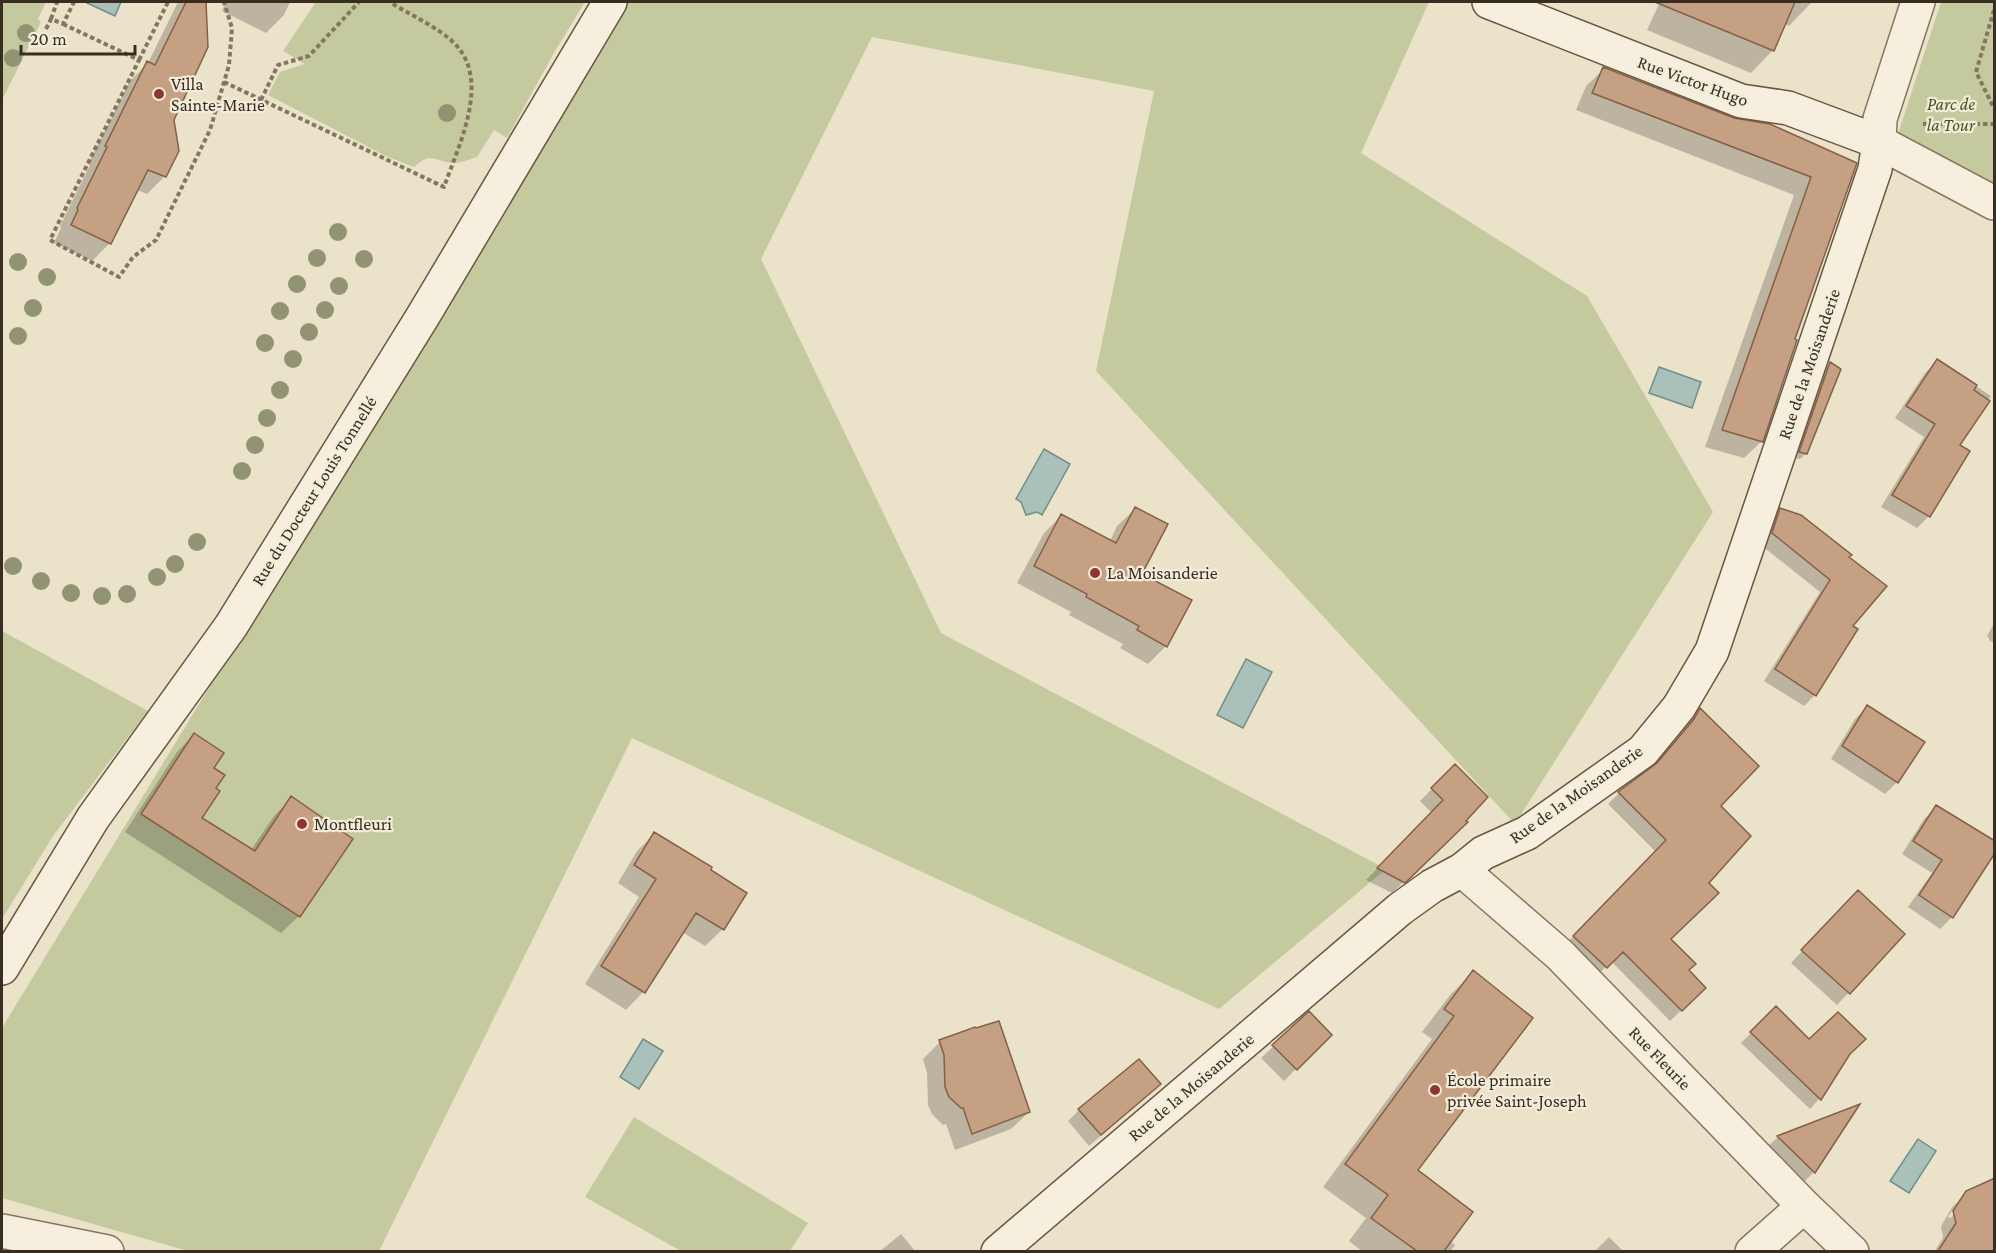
<svg xmlns="http://www.w3.org/2000/svg" width="1996" height="1253" font-family="'Crimson Pro',serif">
<rect width="100%" height="100%" fill="#ebe2ca"/>
<!-- green -->
<path fill="#c4c99e" d="M2 2H46L38 19 41 22 2 100Z
M316 2H585L555 51 507 138 494 130 477 157C470 159 462 163 454 163 434 162 432 150 414 167L386 156 268 95 280 72 305 64 283 51Z
M626 2H1429L1361 153 1587 296 1713 512 1515 824 1096 371 1154 91 872 37 761 259 941 633 1386 869 1219 1009 632 738 379 1251H188L2 1198V1028Z
M1941 2H1994V187L1897 137Z
M2 631 148 711 53 836 2 919Z
M634 1117 808 1223 790 1251H681L585 1197Z"/>
<!-- water -->
<path fill="#aac0ba" stroke="#718e87" stroke-width="1.5" d="M88 2H121L115 16 87 3Z
M1659 367 1701 382 1692 408 1649 393Z
M1044 449 1070 464 1042 515 1037 512 1026 515 1021 502 1016 499Z
M1246 659 1272 672 1243 728 1217 715Z
M643 1039 663 1051 639 1089 620 1077Z
M1918 1139 1936 1151 1909 1193 1890 1181Z"/>
<!-- shadow -->
<path fill="#0003" d="M178 2H204L207 47 172 120 165 176 147 194 137 190 110 243 92 261 54 243 61 228 60 226 90 165 88 164 130 81 148 63Z
M226 2H290L284 15 266 33 222 11Z
M1651 2H1812L1789 26 1784 24 1773 50 1751 73 1647 30 1659 4Z
M1604 69 1855 164 1793 340 1762 441 1744 458 1705 447 1794 195 1576 110 1586 86Z
M1937 361 1991 396 1958 445 1968 452 1929 516 1917 528 1881 507 1924 437 1895 418 1925 373Z
M1830 364 1806 454 1800 459 1794 458 1824 369Z
M1135 509 1140 575 1166 646 1148 664 1120 648 1123 644 1069 615 1071 612 1017 583 1044 533 1061 516 1110 541 1117 526Z
M1780 510 1847 557 1851 627 1815 695 1804 706 1764 681 1820 592 1761 545 1769 521Z
M1994 623V643L1989 640V638L1987 636Z
M1867 707 1897 782 1885 794 1831 759 1855 719Z
M1700 710 1719 806 1707 883 1670 939 1687 971 1693 999 1670 1021 1611 961 1595 978 1563 947 1656 852 1608 804 1619 793 1653 768 1683 731 1690 720Z
M194 734 212 769 200 819 251 850 274 816 292 798 299 916 281 933 125 832 177 752Z
M1455 766 1465 822 1392 893 1366 880 1432 813 1420 801Z
M1936 807 1952 917 1940 929 1908 907 1932 873 1902 854 1924 819Z
M654 834 709 871 723 929 705 946 682 932 643 992 626 1010 585 984 639 897 618 883 637 851Z
M1847 903 1903 935 1837 1005 1791 963Z
M1473 972 1416 1171 1450 1241 1455 1245 1450 1252H1363L1349 1241 1366 1218 1323 1187 1432 1039 1422 1032 1450 995Z
M1776 1008 1809 1041 1848 1054 1819 1099 1810 1109 1741 1043Z
M1309 1013 1330 1035 1284 1081 1261 1058Z
M940 1042 1029 1112 1011 1129 955 1150 946 1124 943 1125 932 1114 928 1105 927 1073 923 1059Z
M1147 1096 1089 1146 1068 1121 1079 1110Z
M1856 1107 1814 1172 1802 1184 1766 1148 1778 1137Z
M1994 1176V1252H1934L1943 1238 1941 1226 1953 1206 1958 1202 1948 1217 1951 1218 1962 1200H1959L1967 1192 1991 1181Z
M901 1234 916 1252H879Z
M1609 1237 1624 1252H1594Z"/>
<!-- building -->
<path fill="#c6a083" stroke="#846047" stroke-width="1.5" d="M186 2H206L208 47 174 120 179 151 166 177 148 170 111 244 71 225 78 210 77 208 107 147 105 146 147 61 155 65Z
M1655 2H1795L1774 51Z
M1603 67 1734 118 1770 124 1857 163 1795 339 1797 340 1763 442 1722 430 1811 177 1592 93Z
M1937 359 1977 385 1974 390 1990 401 1960 445 1970 451 1930 517 1892 495 1935 424 1906 406Z
M1830 362 1841 369 1807 454 1799 452Z
M1135 507 1168 524 1142 574 1192 600 1167 647 1137 630 1139 626 1086 597 1087 594 1034 566 1061 514 1116 543Z
M1780 508 1801 515 1852 555 1849 557 1887 586 1853 626 1858 629 1816 696 1775 669 1830 580 1772 533Z
M1867 705 1925 742 1898 783 1842 746Z
M1700 708 1759 766 1721 806 1751 836 1709 883 1719 893 1671 939 1696 964 1689 970 1706 988 1682 1011 1623 952 1607 968 1573 936 1666 840 1618 792 1657 763 1694 719Z
M194 733 224 753 214 768 225 775 216 788 220 791 202 818 255 851 291 796 353 839 300 917 141 814Z
M1455 764 1488 797 1466 821 1468 822 1405 883 1377 868 1443 800 1431 788Z
M1936 805 1995 841V853L1953 918 1919 895 1942 860 1913 841Z
M654 832 712 867 711 870 747 893 724 930 696 913 645 993 601 966 656 879 634 865Z
M1858 890 1905 934 1850 994 1801 950Z
M1473 970 1533 1018 1418 1170 1473 1212 1444 1251H1417L1371 1218 1388 1195 1345 1164 1454 1016 1444 1009Z
M1776 1006 1809 1039 1838 1012 1866 1039 1850 1054 1821 1100 1750 1032Z
M1309 1011 1332 1035 1297 1070 1272 1045Z
M999 1021 1030 1112 972 1134 963 1108H961L949 1097 945 1087 944 1055 939 1040 975 1027 976 1028Z
M1139 1059 1161 1084 1101 1135 1078 1109Z
M1860 1104 1815 1173 1777 1136Z
M1995 1178V1251H1938L1956 1223 1953 1211 1966 1191Z"/>
<g fill="none" stroke-linecap="round" stroke-linejoin="round">
<defs>
<path id="street" d="M1918 2 1880 119 1879 142 1994 203
M1462 870 1560 955 1804 1206 1852 1252
M2 1231 107 1252
M1752 1252 1804 1206"/>
<path id="secondary" d="M2 968 93 818 231 626 423 316 610 2
M998 1252 1400 909 1432 886 1462 870 1483 853 1527 833 1643 751 1679 707 1712 651 1875 169 1879 142 1788 108 1741 101 1489 2"/>
</defs>
<!-- street casing -->
<use href="#street" stroke="#877560" stroke-width="36"/>
<!-- secondary casing -->
<use href="#secondary" stroke="#695643" stroke-width="36"/>
<!-- path -->
<path stroke="#877560" stroke-width="4" stroke-dasharray="4.5 3" stroke-linecap="butt" d="M1994 10 1976 72 1994 108
M51 19 57 2
M63 24 139 60 50 240 119 277 133 257 156 240 210 130 229 65 232 28 224 2
M46 29 51 19 63 24 74 2
M139 60 168 2
M224 82 444 187C459 144 493 78 452 41 434 25 410 15 390 2
M261 100 278 65 309 56 359 2
M1923 124H1994"/>
<!-- street -->
<use href="#street" stroke="#f7efdd" stroke-width="33"/>
<!-- secondary -->
<use href="#secondary" stroke="#f7efdd" stroke-width="33"/>
</g>
<!-- trees -->
<g fill="#919372">
<circle cx="26" cy="33" r="9"/>
<circle cx="13" cy="58" r="9"/>
<circle cx="447" cy="113" r="9"/>
<circle cx="338" cy="232" r="9"/>
<circle cx="317" cy="258" r="9"/>
<circle cx="364" cy="259" r="9"/>
<circle cx="18" cy="262" r="9"/>
<circle cx="47" cy="277" r="9"/>
<circle cx="297" cy="284" r="9"/>
<circle cx="339" cy="286" r="9"/>
<circle cx="33" cy="308" r="9"/>
<circle cx="325" cy="310" r="9"/>
<circle cx="280" cy="311" r="9"/>
<circle cx="309" cy="332" r="9"/>
<circle cx="18" cy="336" r="9"/>
<circle cx="265" cy="343" r="9"/>
<circle cx="293" cy="359" r="9"/>
<circle cx="280" cy="390" r="9"/>
<circle cx="267" cy="418" r="9"/>
<circle cx="255" cy="445" r="9"/>
<circle cx="242" cy="471" r="9"/>
<circle cx="197" cy="542" r="9"/>
<circle cx="175" cy="564" r="9"/>
<circle cx="13" cy="566" r="9"/>
<circle cx="157" cy="577" r="9"/>
<circle cx="41" cy="581" r="9"/>
<circle cx="71" cy="593" r="9"/>
<circle cx="127" cy="594" r="9"/>
<circle cx="102" cy="596" r="9"/>
</g>
<!-- markers -->
<g fill="#913534" stroke="#f3ecd9" stroke-width="2">
<circle cx="159" cy="94" r="6"/>
<circle cx="1095" cy="573" r="6"/>
<circle cx="302" cy="824" r="6"/>
<circle cx="1435" cy="1090" r="6"/>
</g>
<g text-anchor="middle" stroke-width="4.5" stroke-linejoin="round" paint-order="stroke">
<!-- street labels -->
<g font-size="18" fill="#392d22" stroke="#f3ecd9">
<text transform="translate(1693 81) rotate(20)" y="6">Rue Victor Hugo</text>
<text transform="translate(1809 364) rotate(-71)" y="6">Rue de la Moisanderie</text>
<text transform="translate(314 491) rotate(-58)" y="6">Rue du Docteur Louis Tonnellé</text>
<text transform="translate(1576 794) rotate(-35)" y="6">Rue de la Moisanderie</text>
<text transform="translate(1660 1058) rotate(46)" y="6">Rue Fleurie</text>
<text transform="translate(1191 1087) rotate(-40)" y="6">Rue de la Moisanderie</text>
</g>
<!-- poi labels -->
<g font-size="18" fill="#392d22" stroke="#f3ecd9" text-anchor="start">
<text x="171" y="90">Villa<tspan x="171" dy="21">Sainte-Marie</tspan></text>
<text x="1107" y="579">La Moisanderie</text>
<text x="314" y="830">Montfleuri</text>
<text x="1447" y="1086">École primaire<tspan x="1447" dy="21">privée Saint-Joseph</tspan></text>
</g>
<!-- park labels -->
<g font-size="18" font-style="italic" fill="#48532a" stroke="#f3ecd9">
<text x="1951" y="110">Parc de<tspan x="1951" dy="21">la Tour</tspan></text>
</g>
</g>
<!-- border -->
<rect width="1996" height="1253" fill="none" stroke="#392d22" stroke-width="6"/>
<!-- scale -->
<path d="M21 45v9h114v-9" fill="none" stroke="#392d22" stroke-width="3"/>
<text x="30" y="45" font-size="18" fill="#392d22" stroke="#f3ecd9" stroke-width="4.5" paint-order="stroke">20 m</text>
</svg>
